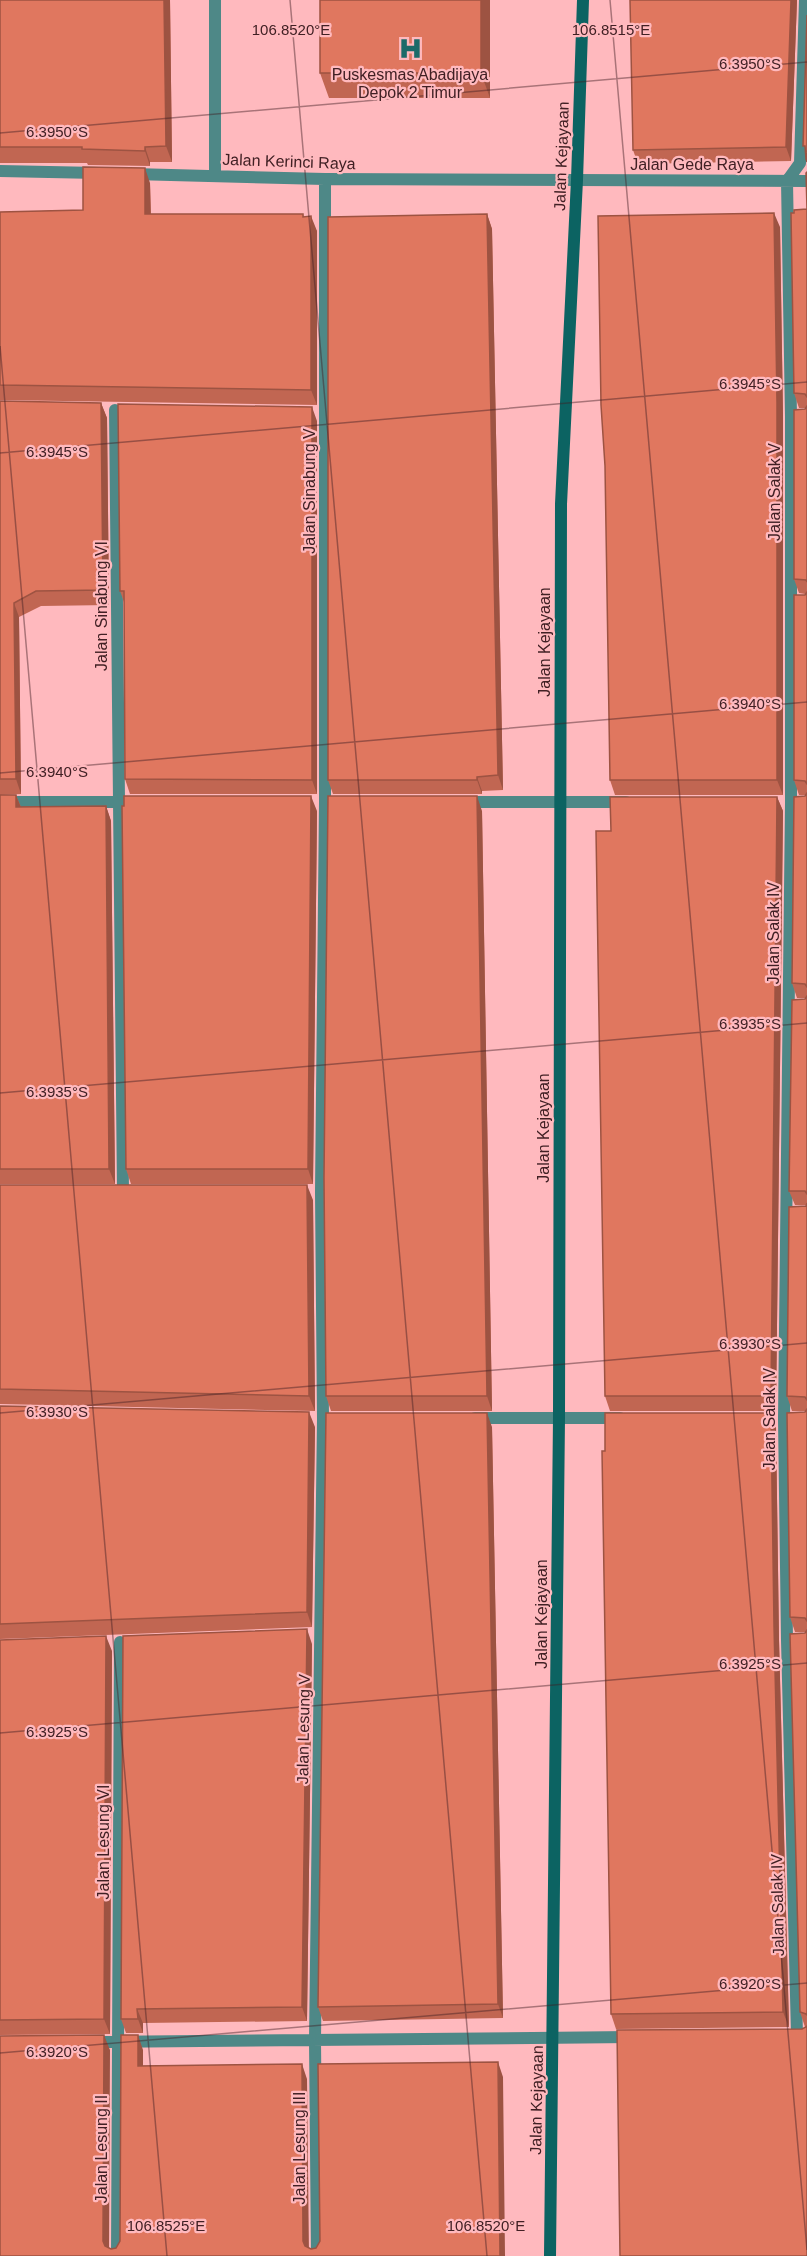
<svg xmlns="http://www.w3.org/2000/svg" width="807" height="2256" font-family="Helvetica,sans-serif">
<rect width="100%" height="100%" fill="#ffb9be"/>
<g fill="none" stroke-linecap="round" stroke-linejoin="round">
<!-- street -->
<path stroke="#4e8887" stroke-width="12" d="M0 171 98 173
M133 174 325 179 807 181
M215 176V0
M115 410 123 1192
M0 802H140
M463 802H626
M475 1418H620
M797 2035 787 1640 784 1419 791 803V416L787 181 800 163 805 0
M91 2042 632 2037
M117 2256 120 1642
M317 2256 315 2040 323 1419 321 1192 325 802V179"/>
<!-- secondary -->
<path stroke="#0c6362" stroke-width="12" d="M550 2256 559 1418 561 504 577 180 583 0"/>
</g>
<!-- wall -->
<path fill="#c16652" d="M0 0H170L172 162H150V166L88 165 87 163H0Z
M320 0H490V98H329L320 73Z
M797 0 791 161 638 164 633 150Z
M807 172V2256L802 2029 806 2027H805L800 2012 805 1632H795L790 1617 805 1411H792L787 1396 806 1205H795L789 1191 806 998H797L792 983 806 795H799L794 780 805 594 799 593 794 579 806 408H799L794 393V213L807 209Z
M150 183 151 214H303L304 217 317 231V405L0 400V212L83 210Z
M487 214 492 229 503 790 482 791V794H333L328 780Z
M780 227 783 416V795H615L610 780Z
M0 401 101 403 107 418 109 605 41 606 19 617 21 794 0 795Z
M317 421V794H130L125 779 124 602 120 591Z
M0 795H16L21 807 106 806 111 821 115 1184H0Z
M777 797 783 811 776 1411H610L605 1396 611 831Z
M317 811 313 1184H131L126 1169Z
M482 811 492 1411H331L326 1396Z
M0 1185 313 1200 315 1411 0 1404Z
M0 1406 315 1427 312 1627 0 1639Z
M771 1413 776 1427 779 1640 789 2027 616 2029 611 2014 605 1451Z
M492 1427 503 2018 323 2021 318 2007Z
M0 1640 112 1651 110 2034 0 2035Z
M312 1644 307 2021 143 2023V2033H126L121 2019Z"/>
<!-- shaded-wall -->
<path fill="#9d5342" d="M164 0H170L172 162 166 146Z
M481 0H490V98L481 73Z
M791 0H797L791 161 786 147Z
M145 147 150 162V166L145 151Z
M145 168 150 183 151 229 145 214Z
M774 213 780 227 783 416V795L777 780Z
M487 214 492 229 503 790 498 775Z
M311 216 317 231V405L311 390Z
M101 403 107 418 109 605 103 590Z
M312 407 317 421V794L312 780Z
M14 603 19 617 21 794 16 779Z
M477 777 482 791V794L477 780Z
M16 795 22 810 16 807Z
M311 796 317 811 313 1184 308 1169Z
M477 796 482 811 492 1411 487 1396Z
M777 797 783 811 776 1411 771 1396Z
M106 806 111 821 115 1184 109 1169Z
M307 1185 313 1200 315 1411 309 1396Z
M309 1412 315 1427 312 1627 307 1612Z
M487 1413 492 1427 503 2018 498 2004Z
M771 1413 776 1427 779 1640 789 2027 783 2012 774 1626Z
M307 1629 312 1644 307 2021 302 2007Z
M106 1636 112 1651 110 2034 104 2019Z
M137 2009 143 2023V2033L138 2019Z
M104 2035 110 2050 109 2256 103 2241Z
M138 2035 143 2050V2081L138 2066Z
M498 2062 503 2077 505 2256H500Z
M302 2064 307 2079 309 2256 303 2241Z"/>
<!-- building -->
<path fill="#e0775f" stroke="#9d5342" stroke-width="1.5" d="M0 0H164L166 146 145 147V151L82 149V147H0Z
M320 0H481V73H320Z
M630 0H791L786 147 633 150Z
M807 15V162L806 159 805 146H803Z
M83 167 145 168V214H303V217L311 216V390L0 385V212L83 210Z
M807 172V397L805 394 794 393 791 213H794V210L807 209 806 173Z
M774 213 777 402V780H610L605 466 601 405 598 216Z
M487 214 498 775 477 777V780H328V217Z
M0 401 101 403 103 590 36 591 14 603 16 779H0Z
M118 404 312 407V780L125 779 124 591H120Z
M807 406V582L806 580 794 579V410L805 409Z
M807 592V784L805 781 794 780V595H805Z
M807 793V987L805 984 792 983 794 797 805 796Z
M0 795H16V807L106 806 109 1169H0Z
M124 796H311L308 1169H126L122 806H124Z
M328 796H477L487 1396H326L324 1178Z
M610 797H777L771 1396H605L596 831H611Z
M807 996V1194L805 1191H789L792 1000 805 999Z
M0 1185H307L309 1396 0 1389Z
M807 1203V1400L805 1397 787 1396 789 1207 806 1206Z
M0 1406 309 1412 307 1612 0 1624Z
M807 1409V1621L805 1618 790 1617 787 1413 805 1412Z
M326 1413H487L498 2004 318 2007Z
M605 1413H771L774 1626 783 2012 611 2014 602 1451H605Z
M307 1629 302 2007 137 2009 138 2019H121L123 1636Z
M807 1630V2015L806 2014 800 2012 790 1634 805 1633Z
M106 1636 104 2019 0 2020V1640Z
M807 2026V2256H620L617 2030 802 2029 806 2027Z
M104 2035 103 2241 105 2246 111 2249 116 2248 120 2241 121 2035H138V2066L302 2064 303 2241 305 2246 311 2249 316 2248 320 2241 318 2064 498 2062 500 2256H0V2036Z"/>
<!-- ticks -->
<path fill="none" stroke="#412024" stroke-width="1.5" stroke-opacity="0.45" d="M290 0 487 2256M610 0 807 2250M0 133 807 62M0 346 167 2256M0 453 807 382M0 773 807 702M0 1093 807 1023M0 1413 807 1343M0 1733 807 1663M0 2053 807 1983"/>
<!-- icons -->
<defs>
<symbol id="hospital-bare" viewBox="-9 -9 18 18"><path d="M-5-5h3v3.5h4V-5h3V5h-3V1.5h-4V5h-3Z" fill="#1d6a69" stroke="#ffb9be" stroke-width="2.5" paint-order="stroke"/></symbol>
</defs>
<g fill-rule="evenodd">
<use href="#hospital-bare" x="394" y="32" width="33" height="33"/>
</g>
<g text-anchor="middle" stroke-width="4.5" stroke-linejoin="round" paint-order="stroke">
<!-- poi labels -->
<g font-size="16" fill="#412024" stroke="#ffb9be">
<text x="410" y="80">Puskesmas Abadijaya<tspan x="410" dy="18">Depok 2 Timur</tspan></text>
</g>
<!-- street labels -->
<g font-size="16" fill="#412024" stroke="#ffb9be">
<text transform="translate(561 156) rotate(-88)" y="6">Jalan Kejayaan</text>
<text transform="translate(289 161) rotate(2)" y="6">Jalan Kerinci Raya</text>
<text x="692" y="170">Jalan Gede Raya</text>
<text transform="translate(309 491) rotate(-90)" y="6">Jalan Sinabung V</text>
<text transform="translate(774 492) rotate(-90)" y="6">Jalan Salak V</text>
<text transform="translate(101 606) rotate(-90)" y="6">Jalan Sinabung VI</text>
<text transform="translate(544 642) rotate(-90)" y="6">Jalan Kejayaan</text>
<text transform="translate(773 933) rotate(-90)" y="6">Jalan Salak IV</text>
<text transform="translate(543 1128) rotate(-90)" y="6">Jalan Kejayaan</text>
<text transform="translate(769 1419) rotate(-90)" y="6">Jalan Salak IV</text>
<text transform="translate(541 1614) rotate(-90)" y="6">Jalan Kejayaan</text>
<text transform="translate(303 1729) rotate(-89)" y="6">Jalan Lesung V</text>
<text transform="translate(103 1842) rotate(-90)" y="6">Jalan Lesung VI</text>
<text transform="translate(777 1905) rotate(-91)" y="6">Jalan Salak IV</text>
<text transform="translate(536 2100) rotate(-89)" y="6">Jalan Kejayaan</text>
<text transform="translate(299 2148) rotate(-90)" y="6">Jalan Lesung III</text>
<text transform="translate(101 2149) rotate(-90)" y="6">Jalan Lesung II</text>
</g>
</g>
<g font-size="15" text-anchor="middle" fill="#412024" stroke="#ffb9be" stroke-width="4.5" stroke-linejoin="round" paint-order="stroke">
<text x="611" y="35">106.8515°E</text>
<text x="291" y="35">106.8520°E</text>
<text x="750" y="69">6.3950°S</text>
<text x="57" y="137">6.3950°S</text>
<text x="750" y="389">6.3945°S</text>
<text x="57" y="457">6.3945°S</text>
<text x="750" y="709">6.3940°S</text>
<text x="57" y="777">6.3940°S</text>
<text x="750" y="1029">6.3935°S</text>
<text x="57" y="1097">6.3935°S</text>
<text x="750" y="1349">6.3930°S</text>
<text x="57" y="1417">6.3930°S</text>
<text x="750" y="1669">6.3925°S</text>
<text x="57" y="1737">6.3925°S</text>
<text x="750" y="1989">6.3920°S</text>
<text x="57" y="2057">6.3920°S</text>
<text x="166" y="2231">106.8525°E</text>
<text x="486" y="2231">106.8520°E</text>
</g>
</svg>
